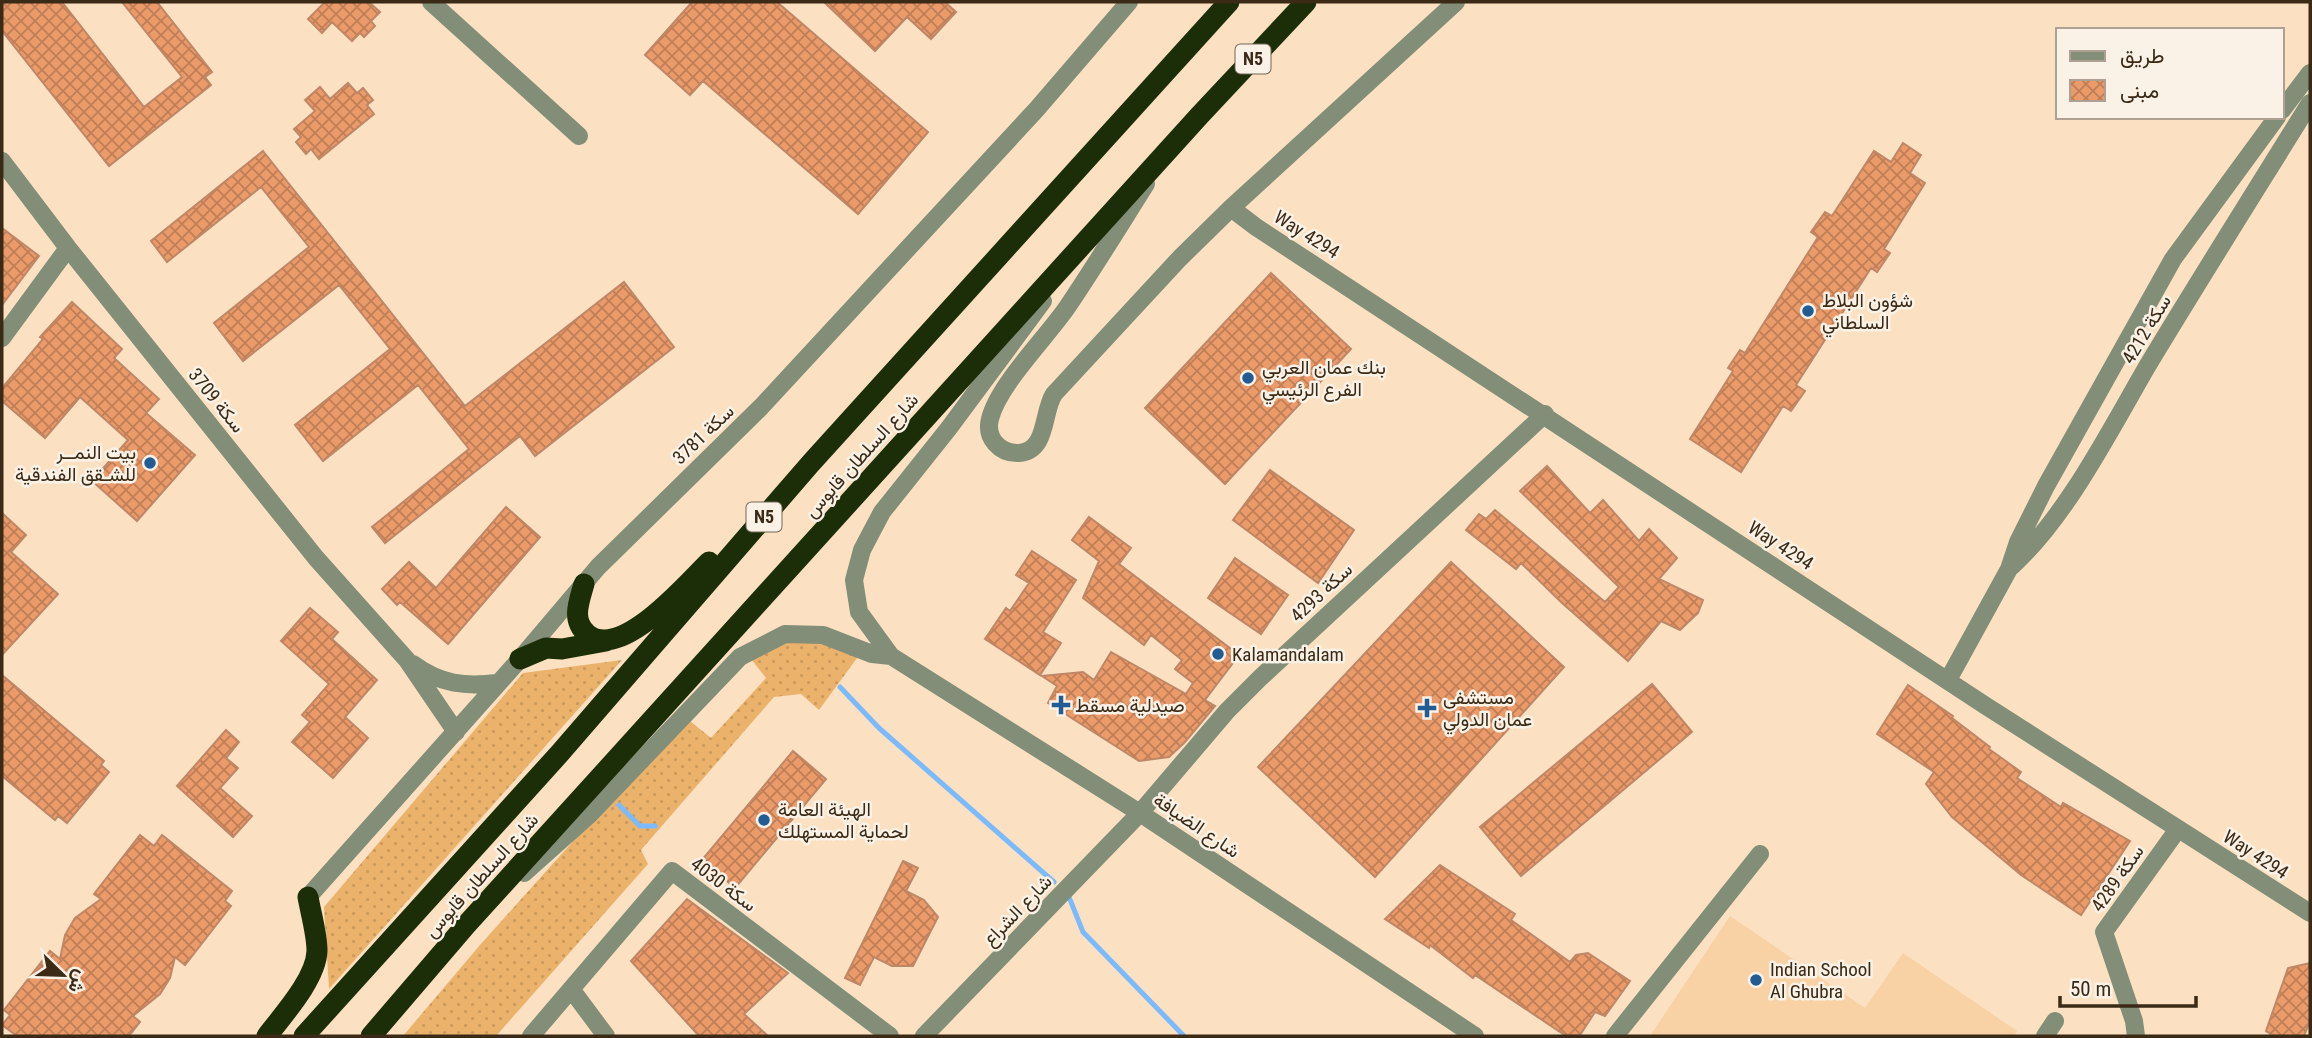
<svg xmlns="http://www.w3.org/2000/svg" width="2312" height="1038" font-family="'Roboto Condensed',Vazirmatn,sans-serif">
<defs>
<pattern id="grass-dots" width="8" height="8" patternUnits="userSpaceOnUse" patternTransform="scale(1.75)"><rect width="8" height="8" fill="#ebb26b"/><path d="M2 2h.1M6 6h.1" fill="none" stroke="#ca995c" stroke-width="1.8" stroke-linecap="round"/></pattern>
<pattern id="building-cross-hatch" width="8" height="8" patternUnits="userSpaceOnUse" patternTransform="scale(1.75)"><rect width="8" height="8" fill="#eb9a6a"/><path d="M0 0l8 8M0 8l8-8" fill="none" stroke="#c07e56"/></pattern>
</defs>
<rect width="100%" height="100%" fill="#fbe1c2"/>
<!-- built -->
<path fill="#f8d1a4" d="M1730 916 1865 1008 1903 953 2017 1031 2014 1036H1650Z"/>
<!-- grass -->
<path fill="url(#grass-dots)" d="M786 639 822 640 860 654 819 710 801 694 774 697 641 850 648 864 496 1036H403L480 945 593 819 690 721 711 738 766 678 751 659Z
M622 660 329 989 324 907 523 673Z"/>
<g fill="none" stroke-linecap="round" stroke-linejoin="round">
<!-- stream -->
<path stroke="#7bbafd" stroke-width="5" d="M840 687 879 728 1054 882
M619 805 640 826H655
M1069 897 1083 932 1184 1036"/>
</g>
<!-- building -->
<path fill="url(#building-cross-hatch)" stroke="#be8767" stroke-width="2" d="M2 2H62L144 107 182 77 122 2H157L212 72 205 77 211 85 109 166 2 31Z
M325 2H369L380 12 371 21 375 26 364 37 360 33 352 41 332 22 322 33 308 19Z
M692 2H777L928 132 858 214 703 81 690 95 645 55Z
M824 2H945L956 12 931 39 907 17 875 51Z
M348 83 357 93 363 88 373 100 367 105 374 114 319 159 311 149 306 154 296 142 301 137 294 129 315 111 305 100 320 87 330 99Z
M1903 143 1921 155 1910 173 1925 183 1884 249 1890 253 1877 272 1871 268 1796 385 1805 391 1791 411 1783 406 1741 472 1690 439 1733 371 1728 368 1740 350 1745 353 1818 237 1811 232 1825 212 1832 216 1874 151 1891 162Z
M263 151 465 406 624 282 674 347 535 456 520 436 385 543 372 527 469 449 418 385 323 461 295 425 390 349 339 285 243 361 214 323 309 247 261 187 167 262 151 241Z
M2 228 39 256 2 305Z
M1271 273 1351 349 1225 484 1145 408Z
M72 302 122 349 114 358 159 399 146 413 195 455 137 521 92 481 128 440 80 397 45 438 2 401V388L43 339 40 337Z
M1547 466 1590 513 1603 500 1639 541 1649 529 1677 558 1659 579 1703 600 1698 613 1680 630 1661 621 1628 661 1562 603 1521 563 1516 569 1466 530 1479 514 1486 519 1495 510 1605 602 1619 587 1520 491Z
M1270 470 1354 530 1318 583 1233 520Z
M506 507 540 537 448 644 400 602 397 605 382 589 409 562 436 588Z
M2 513 26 535 11 552 58 594 2 655Z
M1089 517 1131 548 1119 564 1239 655 1205 700 1215 706 1185 742 1169 757 1139 761 1048 703 1057 686 1042 676 1083 672 1094 680 1111 652 1186 694 1193 683 1175 669 1182 660 1151 635 1144 645 1083 598 1099 561 1072 540Z
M1032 551 1076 580 1043 632 1061 643 1040 675 985 639 1006 608 1010 611 1029 583 1016 575Z
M1235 558 1288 595 1261 634 1208 598Z
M1451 562 1564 667 1375 877 1258 767Z
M310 608 338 632 332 639 377 680 345 717 368 738 333 778 292 742 310 722 302 715 329 684 281 641Z
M2 675 104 761 101 765 109 772 67 823 58 816 55 820 2 776Z
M1652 684 1692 732 1521 876 1480 827Z
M1908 685 1953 716 1952 718 1990 747 1989 749 2021 772 2017 778 2061 807 2063 803 2130 841 2081 915 2021 875 1952 817 1926 784 1934 772 1877 734Z
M226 730 239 742 226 758 238 768 220 788 252 816 233 837 177 786Z
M793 751 826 779 735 888 702 860Z
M140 835 154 846 162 835 232 891 225 901 231 906 185 965 175 957 170 978 160 994 133 1016 140 1022 129 1036H17L2 1025 10 1015 4 1010 50 951 60 959 65 935 75 918 101 899 94 894Z
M903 861 918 868 906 891 924 900 938 917 913 966H892L874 957 860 985 845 978Z
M1440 865 1515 914 1511 920 1570 962 1576 955 1588 953 1630 981 1605 1016 1595 1012 1580 1035 1566 1036 1475 975 1473 978 1430 945 1429 948 1385 919Z
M687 899 788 973 744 1014 768 1036H699L631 961Z
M2310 963V1021L2304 1036H2274L2266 1031 2288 968Z"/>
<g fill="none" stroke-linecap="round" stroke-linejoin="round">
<!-- minor -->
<path stroke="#828e77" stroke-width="18" d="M431 2 579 136
M2282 110 2310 73
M2 161 68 248 316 558 407 660 456 732
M1146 184C1120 225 1095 266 1068 306 1047 337 998 385 990 419 985 438 1000 454 1019 453 1048 451 1042 412 1054 394L1180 258 1231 208 1456 2
M1231 208 1256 227 1986 706 2310 913
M1043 301 949 428 882 512 862 550 854 580 859 612 891 656 1140 813 1475 1036
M2 338 68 248
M2012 566C2067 516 2110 430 2148 365 2201 277 2256 190 2310 103
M413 664C440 684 465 687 497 683
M1948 680 2009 569 2018 542 2046 486 2173 259 2277 117
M524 873 589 815 740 657 785 634 823 635 872 654 891 656
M308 897 520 659 598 567 761 407 1036 110 1129 2
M571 989 606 1036
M531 1036 672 871 890 1036
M924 1036 1140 813 1227 711 1260 678 1545 414
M1615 1036 1760 854
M2045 1036 2055 1021
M2136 1036 2134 1021 2104 932 2178 829"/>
<!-- highway -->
<path stroke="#1c2e07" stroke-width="21" d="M584 584C579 602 571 620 587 634 621 662 687 583 709 562
M520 659 546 648 562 649 606 641
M267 1036C283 1015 316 979 317 951 317 934 311 914 308 897
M304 1036 560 753 811 463 1229 2
M371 1036 467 924 1200 115 1306 2"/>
</g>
<!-- markers -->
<g fill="#235c93" stroke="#faf1e7" stroke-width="2.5">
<circle cx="1808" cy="311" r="7"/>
<circle cx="1248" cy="378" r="7"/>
<circle cx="150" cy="463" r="7"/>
<circle cx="1218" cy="654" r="7"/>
<path d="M1057.5 694.5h7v7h7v7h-7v7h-7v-7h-7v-7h7z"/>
<path d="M1423.5 697.5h7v7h7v7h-7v7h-7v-7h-7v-7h7z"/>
<circle cx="764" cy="820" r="7"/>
<circle cx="1756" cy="980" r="7"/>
</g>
<g text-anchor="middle" stroke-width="5" stroke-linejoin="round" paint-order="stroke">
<!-- shield labels -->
<g fill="#faf1e7" stroke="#746655" stroke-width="2">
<rect x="1235.5" y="44.5" width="35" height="29" rx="5"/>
<rect x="746.5" y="502.5" width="35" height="29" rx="5"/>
</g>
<g font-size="18" font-weight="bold" fill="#3b2a16">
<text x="1253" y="65">N5</text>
<text x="764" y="523">N5</text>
</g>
<!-- street labels -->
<g font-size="19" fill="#3b2a16" stroke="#faf1e7">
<text transform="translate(1307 234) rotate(32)" y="7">Way 4294</text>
<text transform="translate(2146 329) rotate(-59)" y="7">سكة 4212</text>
<text transform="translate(217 400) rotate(51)" y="7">سكة 3709</text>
<text transform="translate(703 434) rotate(-44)" y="7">سكة 3781</text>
<text transform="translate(861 455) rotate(-48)" y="7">شارع السلطان قابوس</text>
<text transform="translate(1781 545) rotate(33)" y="7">Way 4294</text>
<text transform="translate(1321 592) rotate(-43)" y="7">سكة 4293</text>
<text transform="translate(1197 825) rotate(34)" y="7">شارع الضيافة</text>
<text transform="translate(2256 854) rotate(33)" y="7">Way 4294</text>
<text transform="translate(481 875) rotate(-48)" y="7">شارع السلطان قابوس</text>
<text transform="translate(2117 878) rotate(-55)" y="7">سكة 4289</text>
<text transform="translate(724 884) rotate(37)" y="7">سكة 4030</text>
<text transform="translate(1017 910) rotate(-46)" y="7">شارع الشراع</text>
</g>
<!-- poi labels -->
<g font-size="19" fill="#3b2a16" stroke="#faf1e7" text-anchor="start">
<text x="1822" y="307">شؤون البلاط<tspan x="1822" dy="22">السلطاني</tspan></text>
<text x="1262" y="374">بنك عمان العربي<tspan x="1262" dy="22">الفرع الرئيسي</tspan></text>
<text x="136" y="459" text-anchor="end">بيت النمــر<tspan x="136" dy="22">للشـقق الفندقية</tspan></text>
<text x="1232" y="661">Kalamandalam</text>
<text x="1443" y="704">مستشفى<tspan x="1443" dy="22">عمان الدولي</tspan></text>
<text x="1075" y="712">صيدلية مسقط</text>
<text x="778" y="816">الهيئة العامة<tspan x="778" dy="22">لحماية المستهلك</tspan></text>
<text x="1770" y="976">Indian School<tspan x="1770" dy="22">Al Ghubra</tspan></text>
</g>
</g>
<!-- border -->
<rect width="2312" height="1038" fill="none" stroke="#3b2a16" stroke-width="7"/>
<!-- legend -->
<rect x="2056" y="28" width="228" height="91" fill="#faf1e7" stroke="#aea193" stroke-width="2"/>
<rect x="2070" y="51" width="35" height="10" fill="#828e77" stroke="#aea193" stroke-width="2"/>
<text x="2120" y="63" font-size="21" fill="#3b2a16">طريق</text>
<rect x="2070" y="80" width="35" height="21" fill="url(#building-cross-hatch)" stroke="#aea193" stroke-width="2"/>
<text x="2120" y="98" font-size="21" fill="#3b2a16">مبنى</text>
<!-- north arrow -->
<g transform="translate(63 975) rotate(113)" stroke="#faf1e7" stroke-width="5" paint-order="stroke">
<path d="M0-5L12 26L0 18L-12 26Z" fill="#3b2a16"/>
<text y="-10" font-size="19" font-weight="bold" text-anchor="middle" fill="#3b2a16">ش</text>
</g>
<!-- scale -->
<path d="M2060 996v10h136v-10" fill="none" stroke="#3b2a16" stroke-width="3.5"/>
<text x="2070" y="996" font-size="21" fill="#3b2a16" stroke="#faf1e7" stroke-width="5" paint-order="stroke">50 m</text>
</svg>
